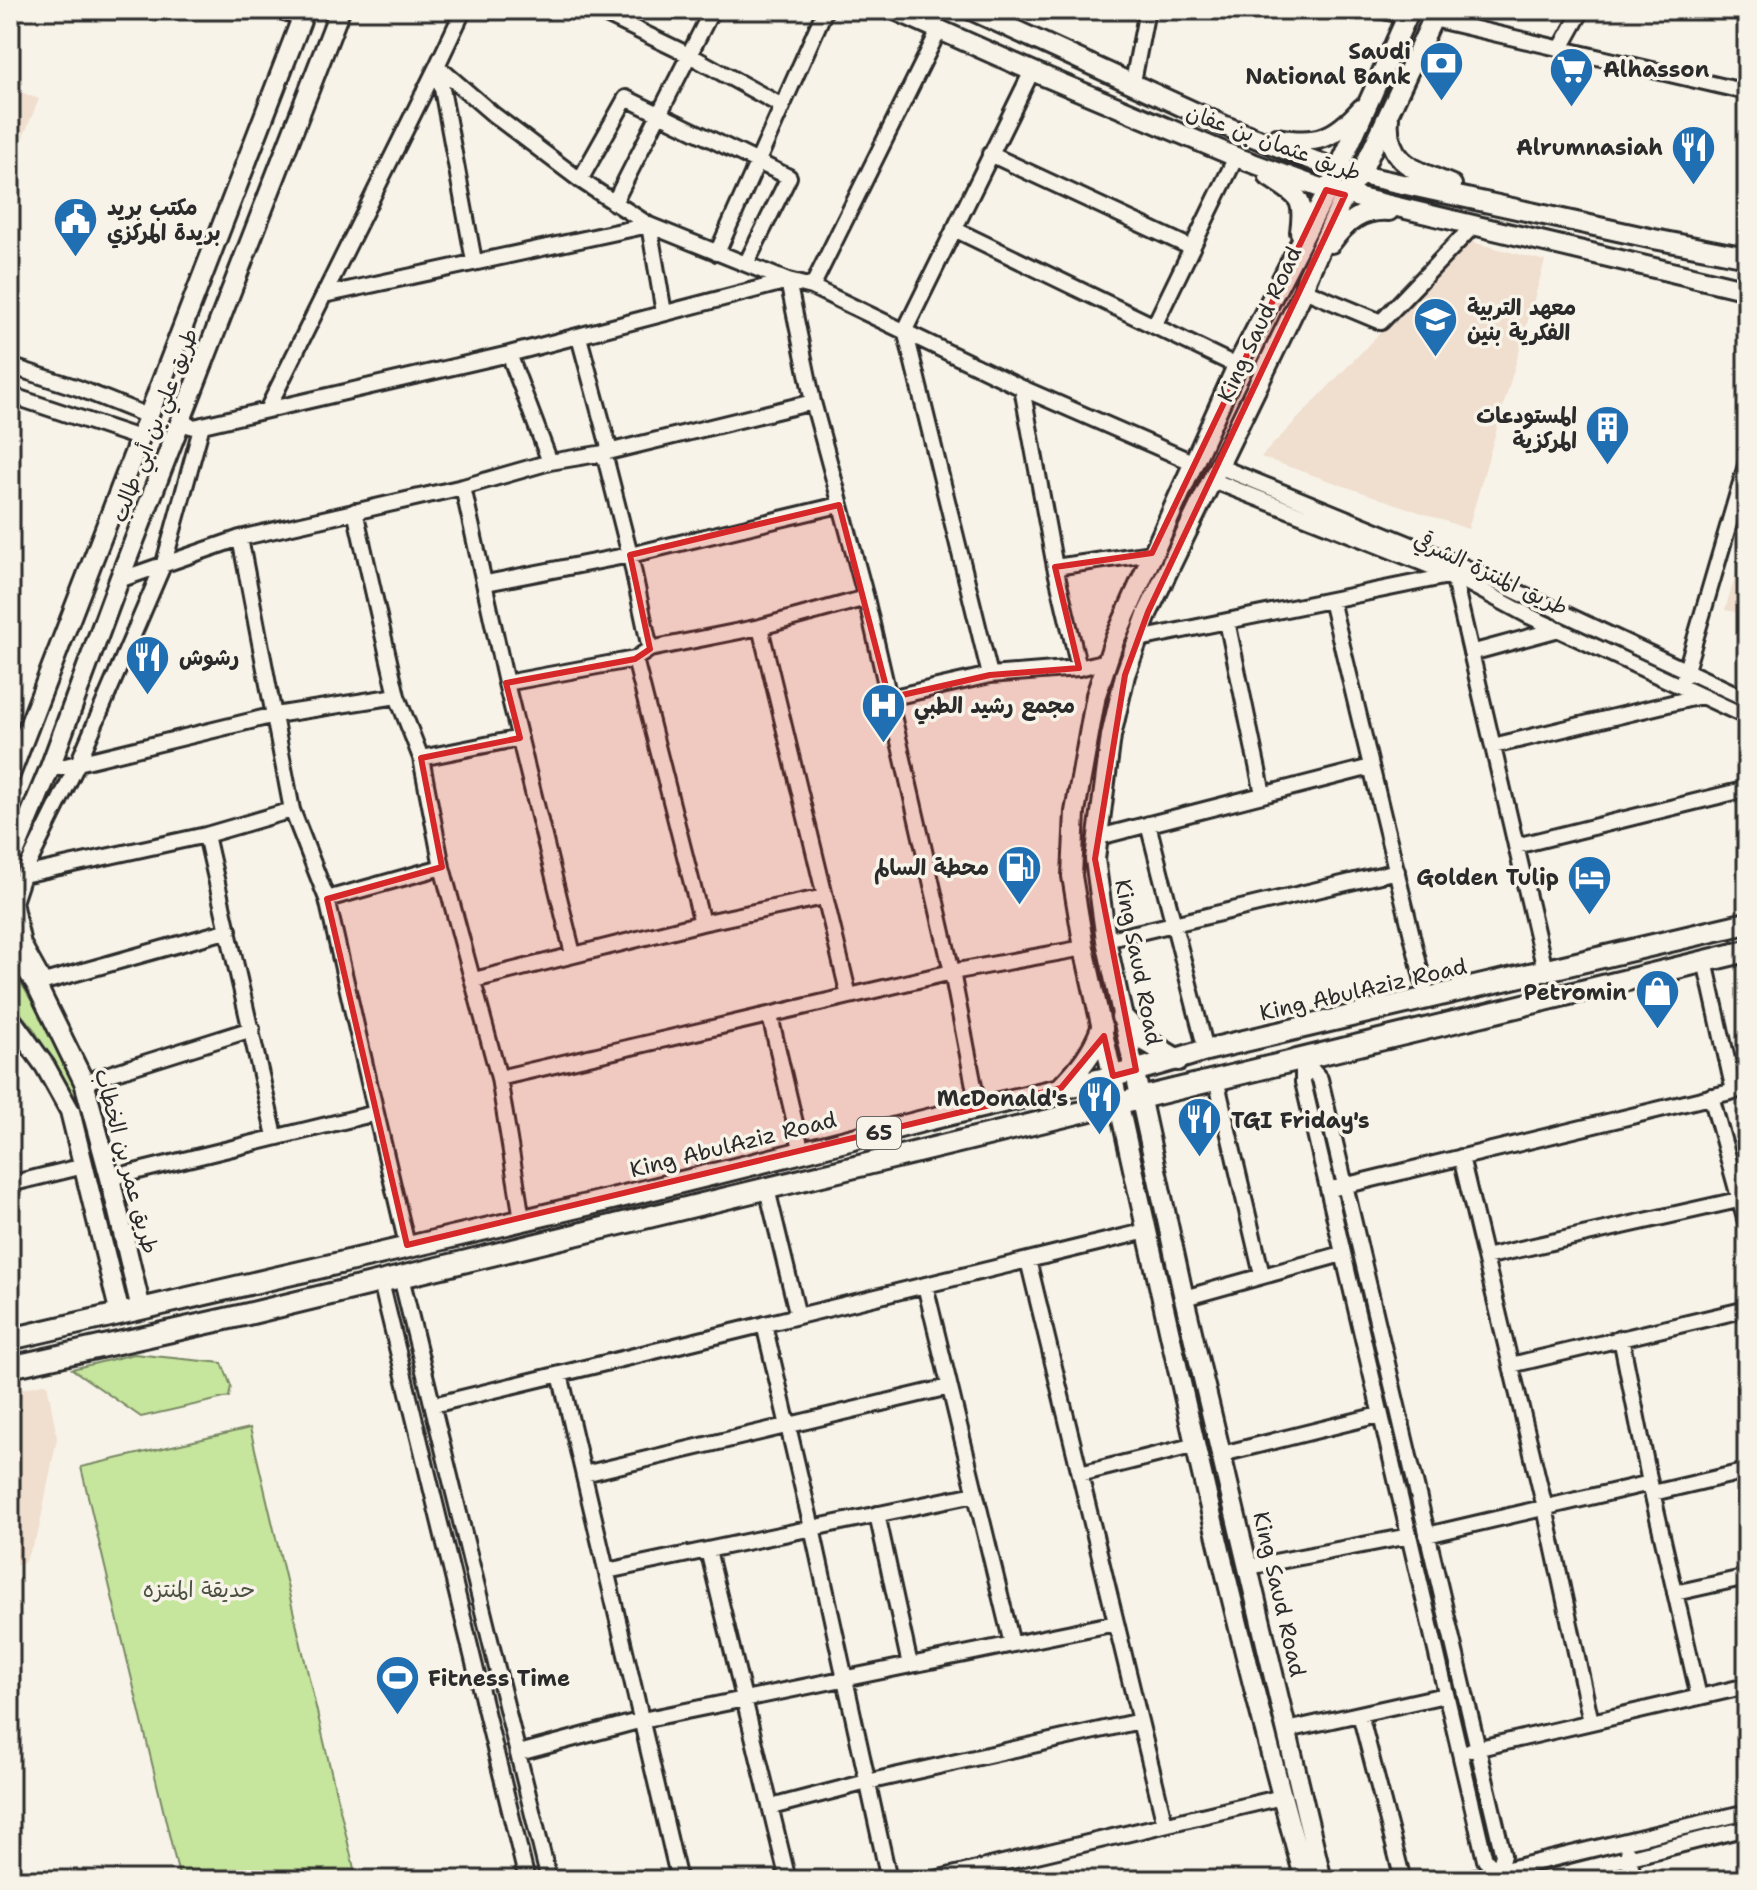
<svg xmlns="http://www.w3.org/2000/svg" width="1757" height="1890" font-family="'Shantell Sans','Playpen Sans Arabic',sans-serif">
<rect width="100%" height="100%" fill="#f7f3e8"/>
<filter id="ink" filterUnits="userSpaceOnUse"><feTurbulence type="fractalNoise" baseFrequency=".0125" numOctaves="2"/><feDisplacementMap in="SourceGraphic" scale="16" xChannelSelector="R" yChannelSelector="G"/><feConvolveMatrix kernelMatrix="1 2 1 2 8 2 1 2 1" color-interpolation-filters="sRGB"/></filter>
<g filter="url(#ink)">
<!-- built -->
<path fill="#f0dece" d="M10 88 39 99 10 168Z
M1468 241 1545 261 1468 529 1261 457Z
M1747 536V614L1725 610Z
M47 1383 57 1438 38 1533 24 1563 10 1567V1392Z"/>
<!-- green -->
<path fill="#c6e59d" stroke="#788864" stroke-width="2" d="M10 964 70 1066 96 1147 107 1199 103 1200 70 1090 33 1028 10 1002Z
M134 1354 222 1363 231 1386 229 1397 141 1417 72 1369Z
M250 1428 356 1877 343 1880H180L81 1467Z"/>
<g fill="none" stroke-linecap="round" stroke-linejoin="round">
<defs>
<path id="minor" d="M280 10 302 19
M461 10 463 11 437 66 494 115 580 180 649 225 788 281 812 287 1022 388 1192 462
M596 10 691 56 782 106
M1378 10 1407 16
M1433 19 1747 92
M1561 48 1582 10
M438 67 474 261
M1133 82 1147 10
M990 154 1192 248
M580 180 626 98 789 177 746 264
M614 203 712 10
M954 229 1237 366
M717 253 825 10
M812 287 939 30
M1304 290 1381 322 1474 225
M324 295 649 225 664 313
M1154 326 1236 157
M579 337 610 451
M509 354 550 462
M10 366 78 388 148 416
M1022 388 1055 567 1079 668
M10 395 139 438
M268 408 437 66
M181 423 194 427 509 354 788 281 813 402 866 598 889 698 952 972 978 1107
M604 453 630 555 650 649
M1218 466 1458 564 1747 699
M1212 480 1453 575 1529 616 1747 717
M463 487 506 683 573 954
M355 511 397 696 421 758 442 867 499 1078 522 1219
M1055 567 1152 553
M1456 570 1453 575 1545 970
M119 580 240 538 463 487 550 462 604 453 813 402
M486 583 630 555 839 505
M1331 600 1427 998
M1227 621 1263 794
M760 627 849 996
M1139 639 1453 575
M1471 653 1559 629
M635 659 702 923
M990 675 905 330 1032 71
M1684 677 1747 462
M506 683 635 659 650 649 760 627 866 598
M889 698 990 675 1079 668 1107 661
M1493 746 1701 696
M421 758 520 738
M49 770 275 715 397 696
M1148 824 1206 1050
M206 835 275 1136
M1099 837 1371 767
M1516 846 1747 789
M23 875 206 835 292 810
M327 899 442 867
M1106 940 1397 871
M1705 961 1734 1091
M474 980 702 923 824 897
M44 982 23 944 14 902 23 875 79 761 164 563 202 425
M37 984 229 930
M770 1016 802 1153
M1303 1059 1320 1079 1503 1855 1498 1872 1485 1860 1303 1082Z
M499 1078 952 972 1084 948
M1216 1079 1262 1275
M84 1082 252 1029
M1711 1096 1747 1226
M376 1113 407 1245
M1461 1157 1545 1508 1591 1722
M110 1178 376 1113 327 899 292 810 240 538
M10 1184 84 1166
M1335 1188 1747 1088
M767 1189 798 1316
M1485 1257 1747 1198
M1028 1260 1165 1824
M401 1277 549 1880
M381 1282 527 1880
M925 1285 1012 1644
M1184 1298 1342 1254
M764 1324 812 1528 889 1880
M1621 1338 1650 1483 1699 1697
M1511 1365 1747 1309
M560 1374 679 1880
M433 1405 1147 1231
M1222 1454 1379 1415
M584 1474 949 1387
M1080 1474 1196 1445
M1653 1493 1747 1471
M877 1514 910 1665
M1427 1535 1650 1483
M708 1550 788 1880
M1249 1567 1409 1536
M607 1571 975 1494
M1675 1593 1747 1577
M1360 1714 1403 1880
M1287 1730 1445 1695
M1471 1750 1747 1686
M519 1753 642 1720 1116 1623
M771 1807 867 1782 1140 1721
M1628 1853 1634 1880
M931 1880 1282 1797
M1463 1880 1747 1812
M1539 1880 1747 1828"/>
<path id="major" d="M895 10 1032 71 1236 157 1326 190 1747 290
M971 10 1225 126 1338 170 1654 239 1747 257
M1389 118C1385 164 1416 170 1452 185
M1277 138C1317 145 1334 139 1361 109
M1269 177C1298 196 1305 196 1300 232
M1331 243C1346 222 1362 209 1389 211
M10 775 305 10
M10 857 16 849 49 770 119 580 340 10
M10 945 36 984 84 1082 110 1178 141 1309
M10 1018 45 1066 70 1111 120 1314
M1305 1880C1219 1573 1154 1260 1084 948L1072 876 1075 812 1096 695 1114 641 1237 366 1338 170 1410 10
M1322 1880 1184 1298 1106 940 1095 859 1111 736 1125 675 1148 612 1304 290 1307 278 1345 195 1361 173 1437 10"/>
<path id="highway" d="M1122 1017 1146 1041 1178 1060
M1062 1087C1080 1068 1093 1053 1102 1028
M10 1339C313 1269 617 1201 919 1122 1014 1098 1112 1080 1206 1050L1747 923
M10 1367 248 1314 1747 951"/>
</defs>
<!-- minor casing -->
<use href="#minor" stroke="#2b2b2b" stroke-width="20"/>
<!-- major casing -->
<use href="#major" stroke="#2b2b2b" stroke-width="24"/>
<!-- highway casing -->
<use href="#highway" stroke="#2b2b2b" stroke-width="26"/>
<!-- minor -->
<use href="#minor" stroke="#f7f3e8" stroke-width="14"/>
<!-- major -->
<use href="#major" stroke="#f7f3e8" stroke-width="18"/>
<!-- highway -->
<use href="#highway" stroke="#f7f3e8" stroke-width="20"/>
</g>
</g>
<!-- marked area -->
<path fill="#d62828" fill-opacity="0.2" stroke="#d62828" stroke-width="6" stroke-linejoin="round" d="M1326 190 1345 195 1148 612 1125 675 1095 859 1136 1070 1113 1076 1104 1036 1061 1088 407 1245 327 899 442 867 421 758 520 738 506 683 635 659 650 649 630 555 839 505 889 698 990 675 1079 668 1055 567 1152 553Z"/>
<!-- icons -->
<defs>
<symbol id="bank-pin" viewBox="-11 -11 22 30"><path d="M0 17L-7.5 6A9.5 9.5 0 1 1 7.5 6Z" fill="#1f6fb2" stroke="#f7f3e8"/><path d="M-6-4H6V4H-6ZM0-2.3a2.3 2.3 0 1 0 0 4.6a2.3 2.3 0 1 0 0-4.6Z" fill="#fff"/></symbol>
<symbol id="supermarket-pin" viewBox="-11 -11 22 30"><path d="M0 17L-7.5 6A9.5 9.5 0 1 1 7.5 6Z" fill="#1f6fb2" stroke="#f7f3e8"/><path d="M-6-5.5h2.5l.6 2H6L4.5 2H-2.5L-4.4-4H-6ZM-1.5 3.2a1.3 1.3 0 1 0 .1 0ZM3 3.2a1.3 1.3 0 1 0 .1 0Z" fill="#fff"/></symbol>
<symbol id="restaurant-pin" viewBox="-11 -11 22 30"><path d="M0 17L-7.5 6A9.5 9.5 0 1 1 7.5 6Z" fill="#1f6fb2" stroke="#f7f3e8"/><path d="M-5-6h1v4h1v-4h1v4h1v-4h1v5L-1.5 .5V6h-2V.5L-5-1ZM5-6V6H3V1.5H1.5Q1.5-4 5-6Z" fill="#fff"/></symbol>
<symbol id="civic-pin" viewBox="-11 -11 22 30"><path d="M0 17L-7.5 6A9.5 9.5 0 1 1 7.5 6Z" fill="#1f6fb2" stroke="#f7f3e8"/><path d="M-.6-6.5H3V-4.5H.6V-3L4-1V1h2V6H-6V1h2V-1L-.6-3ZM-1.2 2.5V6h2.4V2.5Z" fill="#fff"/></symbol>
<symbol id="university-pin" viewBox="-11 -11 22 30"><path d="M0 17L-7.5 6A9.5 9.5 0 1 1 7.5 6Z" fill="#1f6fb2" stroke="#f7f3e8"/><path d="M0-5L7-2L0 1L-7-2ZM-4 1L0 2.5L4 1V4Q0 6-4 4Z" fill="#fff"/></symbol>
<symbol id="building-pin" viewBox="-11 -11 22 30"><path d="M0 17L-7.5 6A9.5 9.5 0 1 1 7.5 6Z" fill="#1f6fb2" stroke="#f7f3e8"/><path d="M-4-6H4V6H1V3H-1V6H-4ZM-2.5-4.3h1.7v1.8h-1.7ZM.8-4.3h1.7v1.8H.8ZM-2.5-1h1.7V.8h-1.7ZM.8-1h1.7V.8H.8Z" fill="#fff"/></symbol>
<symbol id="hospital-pin" viewBox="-11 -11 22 30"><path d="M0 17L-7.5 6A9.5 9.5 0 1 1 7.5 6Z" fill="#1f6fb2" stroke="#f7f3e8"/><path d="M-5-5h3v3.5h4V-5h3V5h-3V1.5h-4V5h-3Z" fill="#fff"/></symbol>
<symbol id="fuel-pin" viewBox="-11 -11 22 30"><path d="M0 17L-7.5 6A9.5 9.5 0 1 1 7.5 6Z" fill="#1f6fb2" stroke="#f7f3e8"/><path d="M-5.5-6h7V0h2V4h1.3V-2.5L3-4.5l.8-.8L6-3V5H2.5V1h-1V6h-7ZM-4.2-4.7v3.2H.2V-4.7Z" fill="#fff"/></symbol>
<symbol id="hotel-pin" viewBox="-11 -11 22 30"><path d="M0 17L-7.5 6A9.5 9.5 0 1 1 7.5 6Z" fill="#1f6fb2" stroke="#f7f3e8"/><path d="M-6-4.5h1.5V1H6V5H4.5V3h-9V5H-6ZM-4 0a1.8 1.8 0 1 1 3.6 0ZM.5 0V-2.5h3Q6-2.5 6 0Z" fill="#fff"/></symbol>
<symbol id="shop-pin" viewBox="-11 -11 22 30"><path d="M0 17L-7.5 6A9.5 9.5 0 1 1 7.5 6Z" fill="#1f6fb2" stroke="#f7f3e8"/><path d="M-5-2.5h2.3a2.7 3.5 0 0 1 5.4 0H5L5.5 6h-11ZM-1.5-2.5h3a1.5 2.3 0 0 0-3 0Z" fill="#fff"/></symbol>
<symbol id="stadium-pin" viewBox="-11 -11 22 30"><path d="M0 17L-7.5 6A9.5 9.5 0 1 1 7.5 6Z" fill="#1f6fb2" stroke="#f7f3e8"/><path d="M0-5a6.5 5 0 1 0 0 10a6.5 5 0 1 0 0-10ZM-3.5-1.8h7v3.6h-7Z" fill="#fff"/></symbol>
</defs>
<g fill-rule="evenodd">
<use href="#bank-pin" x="1416" y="38" width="51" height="69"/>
<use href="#supermarket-pin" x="1546" y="44" width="51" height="69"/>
<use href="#restaurant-pin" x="1668" y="122" width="51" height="69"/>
<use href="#civic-pin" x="50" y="194" width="51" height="69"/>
<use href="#university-pin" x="1410" y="294" width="51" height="69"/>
<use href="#building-pin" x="1582" y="402" width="51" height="69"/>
<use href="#restaurant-pin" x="122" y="632" width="51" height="69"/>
<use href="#hospital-pin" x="858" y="680" width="51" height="69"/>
<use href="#fuel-pin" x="994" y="842" width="51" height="69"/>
<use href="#hotel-pin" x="1564" y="852" width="51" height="69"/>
<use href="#shop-pin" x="1632" y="966" width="51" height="69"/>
<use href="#restaurant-pin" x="1074" y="1072" width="51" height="69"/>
<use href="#restaurant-pin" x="1174" y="1094" width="51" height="69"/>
<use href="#stadium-pin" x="372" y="1652" width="51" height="69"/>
</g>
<g text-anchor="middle" stroke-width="7" stroke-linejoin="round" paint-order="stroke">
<!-- shield labels -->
<rect fill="#f7f3e8" stroke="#686764" stroke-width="2" x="857" y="1117" width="44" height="32" rx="6"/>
<g font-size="20" font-weight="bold" fill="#2b2b2b">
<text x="879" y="1140">65</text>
</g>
<!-- poi labels -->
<g font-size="22" font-weight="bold" fill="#2b2b2b" stroke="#f7f3e8" text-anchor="end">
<text x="1411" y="59">Saudi<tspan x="1411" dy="25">National Bank</tspan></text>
<text x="1603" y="77" text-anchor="start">Alhasson</text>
<text x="1663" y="155">Alrumnasiah</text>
<text x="107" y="215" text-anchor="start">مكتب بريد<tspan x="107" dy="25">بريدة المركزي</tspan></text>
<text x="1467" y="315" text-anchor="start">معهد التربية<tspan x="1467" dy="25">الفكرية بنين</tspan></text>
<text x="1577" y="423">المستودعات<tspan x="1577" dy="25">المركزية</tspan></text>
<text x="179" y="665" text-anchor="start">رشوش</text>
<text x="914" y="713" text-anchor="start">مجمع رشيد الطبي</text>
<text x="989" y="875">محطة السالم</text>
<text x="1559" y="885">Golden Tulip</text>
<text x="1627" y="1000">Petromin</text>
<text x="1068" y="1106">McDonald's</text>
<text x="1231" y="1128" text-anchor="start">TGI Friday's</text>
<text x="428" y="1686" text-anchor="start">Fitness Time</text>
</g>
<!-- street labels -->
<g font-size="22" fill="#2b2b2b" stroke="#f7f3e8">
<text transform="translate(1274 142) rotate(20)" y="8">طريق عثمان بن عفان</text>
<text transform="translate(1259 324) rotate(-65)" y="8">King Saud Road</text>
<text transform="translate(154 425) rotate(-69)" y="8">طريق علي بن أبي طالب</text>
<text transform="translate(1491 573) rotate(25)" y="8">طريق المنتزة الشرقي</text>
<text transform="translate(1139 962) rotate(79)" y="8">King Saud Road</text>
<text transform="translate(1363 989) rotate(-13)" y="8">King AbulAziz Road</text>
<text transform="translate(733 1144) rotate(-14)" y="8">King AbulAziz Road</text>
<text transform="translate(127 1161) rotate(75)" y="8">طريق عمر بن الخطاب</text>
<text transform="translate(1280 1594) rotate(77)" y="8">King Saud Road</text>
</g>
<!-- park labels -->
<g font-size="22" fill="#4a5042" stroke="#f7f3e8">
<text x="199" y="1597">حديقة المنتزه</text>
</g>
</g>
<!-- margin -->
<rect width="1757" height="1890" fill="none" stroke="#f7f3e8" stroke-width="40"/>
<rect x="20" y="20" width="1717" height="1850" fill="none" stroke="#2b2b2b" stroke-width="3" filter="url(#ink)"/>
</svg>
